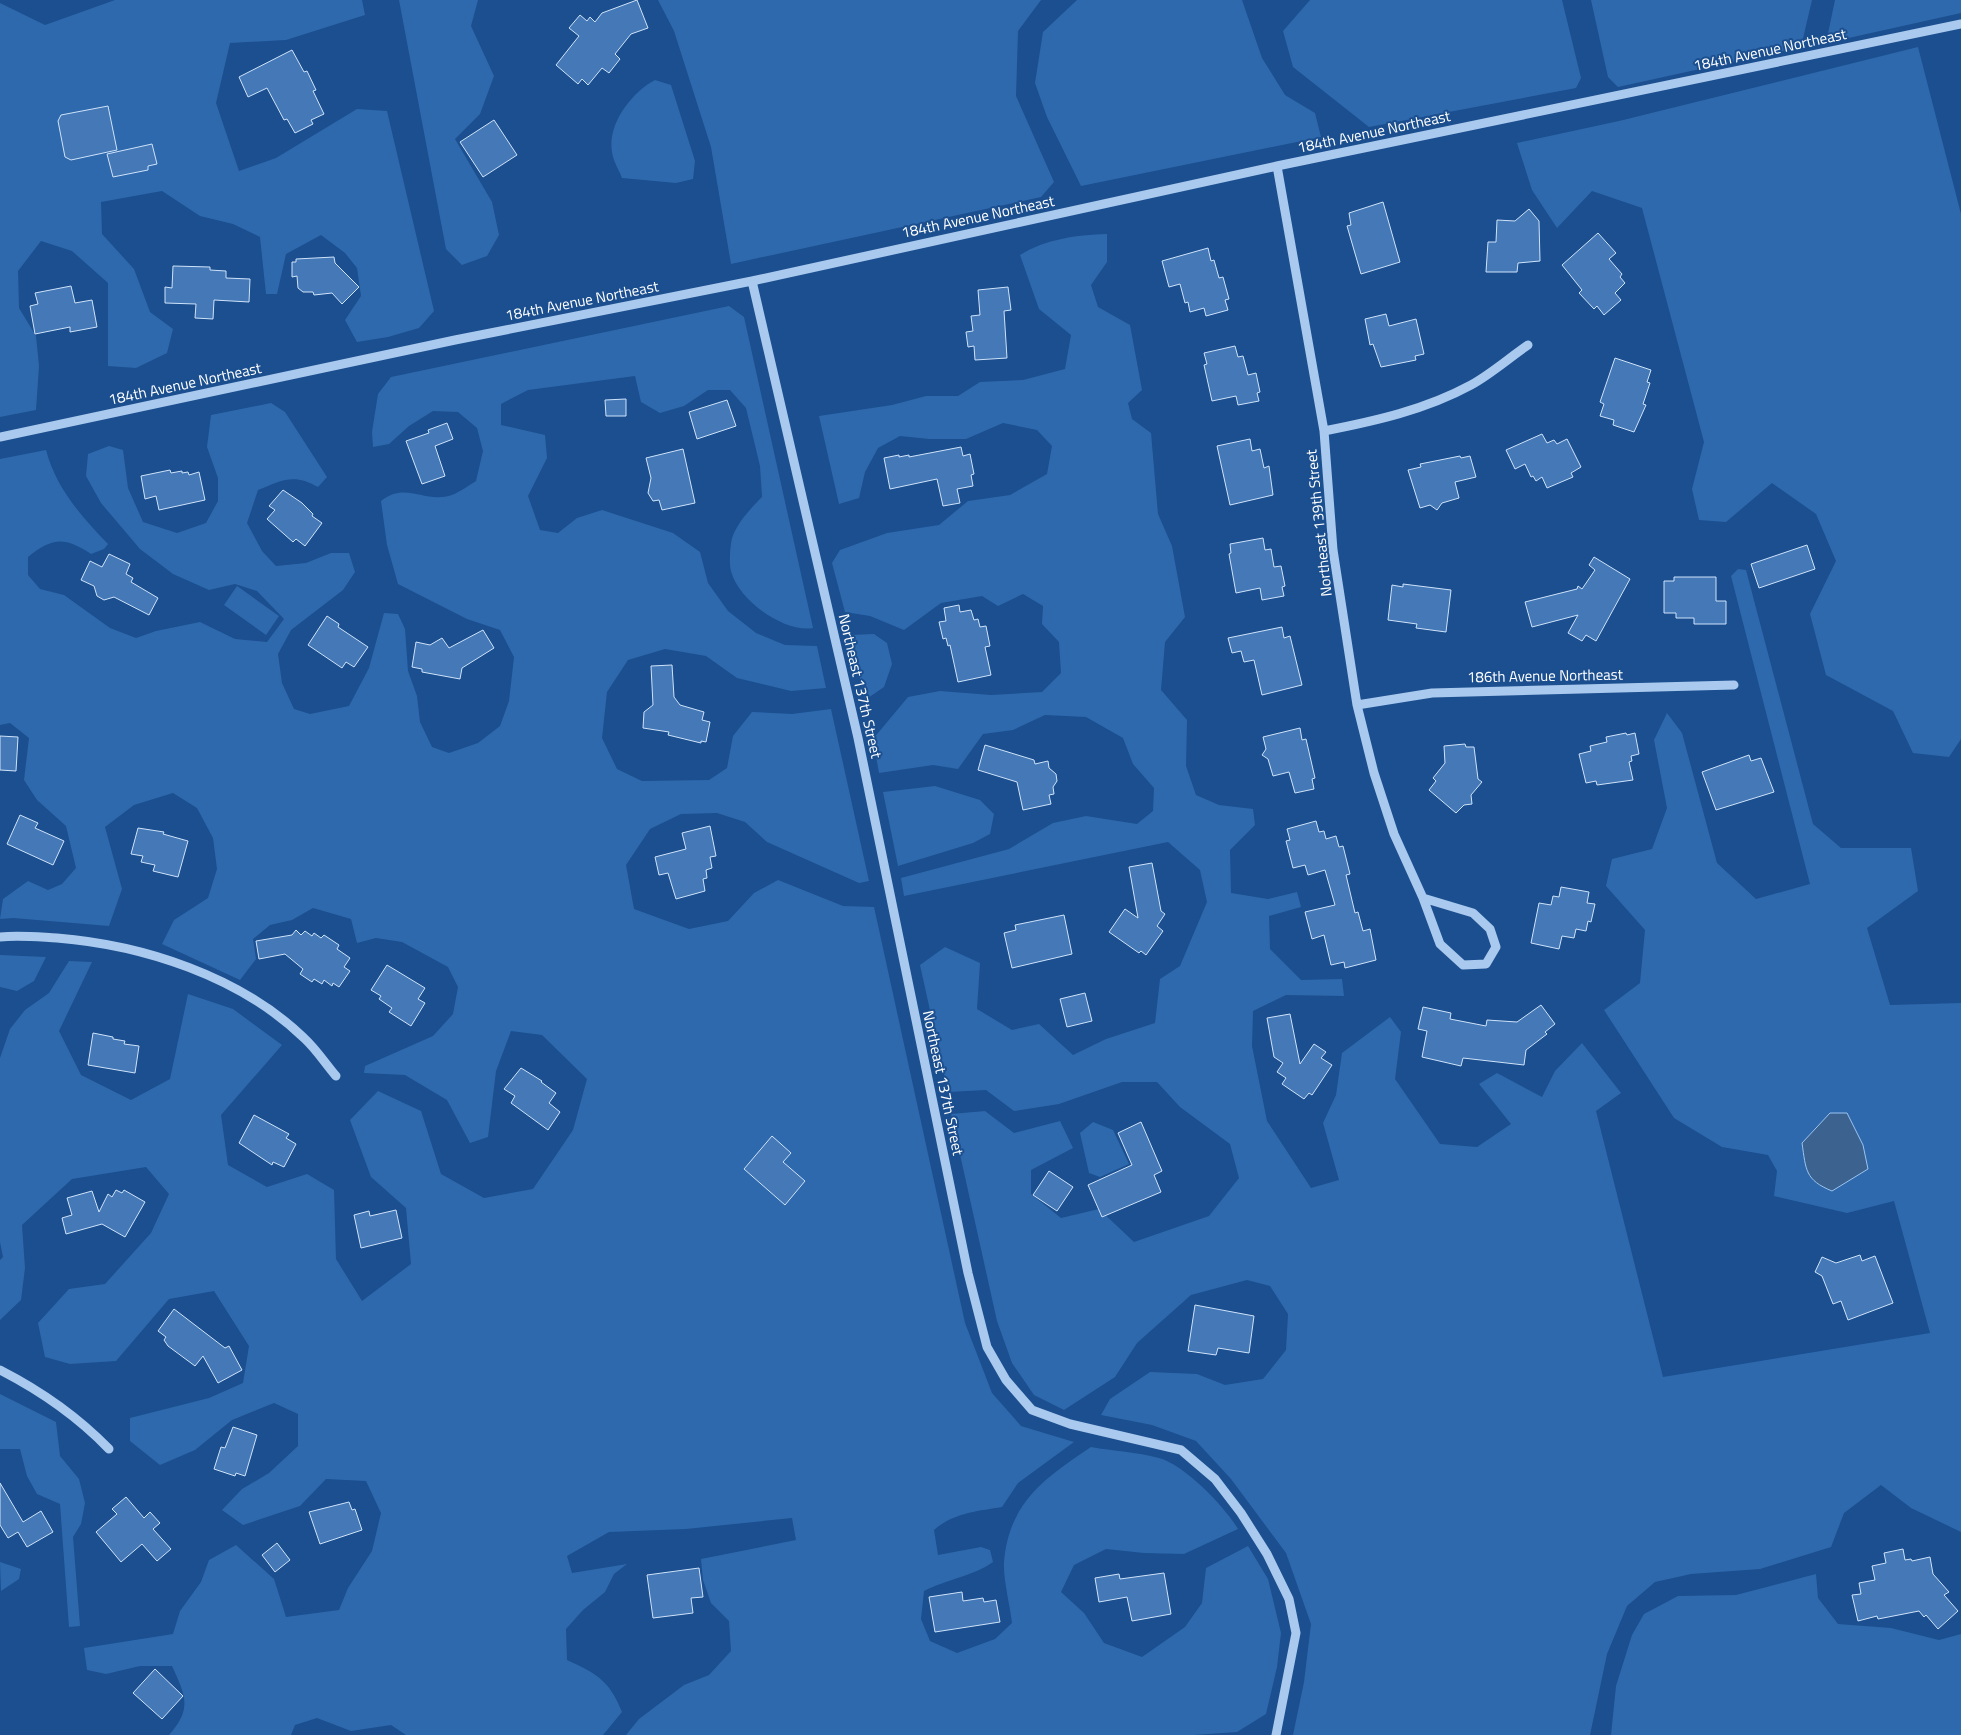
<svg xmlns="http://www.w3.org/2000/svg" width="1961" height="1735" font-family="'Titillium Web',sans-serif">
<rect width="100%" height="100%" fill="#1b4f8f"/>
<!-- green -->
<path fill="#2e69ad" d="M115 0H362L365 15 286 40 230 43 216 103 239 171 276 158 357 109 387 111 434 311 419 328 388 337 357 342 345 320 361 296 357 268 345 253 321 235 286 254 277 294H266L260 237 233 224 200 216 162 191 101 202 102 234 134 269 150 312 173 329 167 353 136 368 108 366V283L72 251 41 241 18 271 19 308 36 336 39 366 36 410 0 417V3L45 25Z
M399 0H478L471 26 494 76 480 114 455 139 492 202 499 235 487 256 462 265 446 249Z
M658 0H1041L1018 31 1016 96 1054 182 1041 197 731 264 711 147 674 31Z
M1077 0H1242L1262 58 1285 95 1315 113 1321 137 1081 186 1047 117 1035 83 1043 32Z
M1310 0H1562L1581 78 1576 88 1369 127 1293 67 1283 31Z
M1591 0H1812L1801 47 1618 87 1608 77Z
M1835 0H1961V13L1826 43Z
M1918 47 1961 214V739L1949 757 1913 753 1893 711 1826 675 1810 614 1836 561 1816 514 1772 483 1726 522 1699 520 1692 489 1704 442 1642 208 1592 191 1557 228 1532 190 1517 143 1619 121Z
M655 80 671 85 695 161 693 179 676 183 622 178C619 170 613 161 612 152 607 124 632 92 655 80Z
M1107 234V262L1091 285 1098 307 1130 325 1142 390 1128 403 1132 419 1151 433 1158 514 1172 546 1185 617 1165 642 1161 690 1187 720 1186 766 1196 795 1219 805 1253 809 1255 825 1230 850 1231 893 1268 899 1297 892 1301 907 1269 916 1270 949 1301 980 1342 979 1344 996 1286 995 1253 1011 1252 1046 1267 1121 1311 1188 1339 1180 1323 1123 1336 1095 1342 1053 1390 1017 1401 1032 1395 1079 1440 1144 1477 1147 1511 1124 1479 1084 1497 1073 1542 1097 1555 1071 1582 1043 1621 1093 1596 1111 1663 1377 1930 1333 1894 1201 1847 1213 1774 1196 1777 1171 1768 1155 1722 1147 1674 1118 1604 1010 1640 983 1645 930 1606 886 1612 859 1652 849 1667 808 1654 740 1667 713 1682 733 1717 863 1756 899 1810 884 1731 576 1738 569 1746 570 1813 824 1841 848H1911L1918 891 1867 928 1890 1005 1961 1003V1532L1911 1508 1881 1485 1844 1513 1831 1547 1760 1569 1691 1574 1655 1582 1627 1606 1607 1654 1590 1735H1293L1304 1682 1311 1624 1286 1553 1231 1479 1196 1441 1152 1425 1101 1415 1110 1399 1150 1372 1197 1374 1225 1385 1263 1379 1286 1350 1288 1314 1270 1286 1247 1280 1191 1295 1137 1343 1115 1377 1064 1410 1034 1395 1012 1363 997 1321 951 1114 985 1111 1014 1133 1060 1121 1073 1148 1031 1170V1194L1061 1218 1099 1209 1134 1242 1209 1216 1239 1178 1230 1144 1180 1107 1157 1082H1122L1059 1104 1014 1111 986 1090 948 1092 920 965 945 947 980 963 977 1009 1012 1030 1039 1024 1073 1055 1106 1039 1155 1023 1160 979 1180 966 1207 902 1200 870 1168 842 904 896 901 878 1009 849 1053 823 1086 816 1137 824 1153 811 1154 788 1133 764 1123 738 1086 717 1045 715 1013 730 983 734 958 769 933 765 879 773 873 739 908 697 940 691 991 695 1042 692 1061 673 1059 642 1042 624 1043 606 1023 594 998 606 982 596 941 603 904 630 870 616 845 612 832 563 840 550 887 533 939 525 968 501 1010 495 1047 474 1052 446 1037 430 1003 423 966 439H929L900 436 878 448 865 472 859 498 839 504 819 416 892 405 926 396H958L980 382 1023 380 1065 369 1071 335 1039 309 1020 255C1046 239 1076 235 1107 234Z
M729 306 744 317 813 628C784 633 738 600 731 571 729 563 730 551 731 544 732 528 751 508 762 497L760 466 746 408 730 390H708L684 406 660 413 641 402 635 376 528 390 501 404V425L545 435 547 458 528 496 540 530 558 533 577 518 602 510 673 533 700 552 708 583 728 611 756 633 785 645 817 646 826 688 791 691 737 678 706 656 665 649 628 660 607 692 602 738 617 769 642 781 709 780 727 768 733 736 752 712 792 714 831 709 869 881 859 883 767 842 745 822 717 813 681 814 650 829 626 865 634 909 689 929 728 921 754 893 778 880 843 906 874 907 965 1323 992 1393 1021 1426 1074 1442 1018 1483 1002 1507C978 1511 953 1513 934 1530L938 1555 981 1547 990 1550 993 1562C976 1575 945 1580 924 1591L921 1619 930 1641 957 1653 995 1639 1012 1623C1010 1605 1003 1579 1004 1562 1009 1502 1045 1478 1091 1447 1113 1451 1137 1452 1159 1458 1185 1465 1225 1507 1238 1529L1184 1554 1144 1553 1106 1549 1074 1565 1061 1592 1084 1613 1104 1643 1142 1657 1185 1627 1202 1603 1206 1568 1248 1546 1268 1579 1281 1633 1277 1667 1266 1714 1237 1732 1194 1735H626L639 1719 684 1685 709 1675 731 1651 729 1621 711 1603 703 1580 701 1559 796 1540 792 1518 686 1529 609 1532 567 1556 572 1573 627 1564 614 1574 605 1592 583 1610 566 1629 567 1660C596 1673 610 1681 622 1712L603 1735H406L391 1725 351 1731 317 1718 295 1725 291 1735H169C193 1708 185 1695 172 1666H140L106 1674 87 1670 84 1648 173 1634 180 1611 201 1582 209 1560 236 1545 274 1579 286 1617 339 1610 348 1588 372 1551 381 1513 366 1481 326 1479 300 1506 243 1525 222 1510 242 1489 269 1473 298 1446V1414L274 1403 232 1420 195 1450 160 1465 130 1441V1418L209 1398 243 1383 249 1346 214 1291 169 1299 116 1361 70 1364 45 1357 38 1323 69 1289 105 1284 151 1233 169 1194 146 1167 72 1179 22 1225 25 1268 21 1300 0 1320V1260L3 1257 0 1242V1058L10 1029 25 1010 49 993 69 961 92 962 59 1031 81 1075 131 1100 170 1079 188 994 233 1009 282 1045 221 1115 228 1165 267 1187 307 1174 334 1190 336 1259 362 1301 411 1264 406 1208 371 1177 350 1120 378 1091 421 1111 441 1174 484 1198 533 1189 573 1130 587 1079 542 1035 511 1031 496 1071 488 1137 470 1143 447 1100 405 1075 364 1073 365 1066 433 1036 453 1014 458 987 448 967 402 942 376 938 357 943 351 919 313 908 292 920 270 925 253 939 256 959 240 980 162 944 174 920 208 898 217 869 213 838 197 808 173 793 134 805 105 827 122 889 109 926 13 918 0 919 3 899 28 881 48 890 62 884 76 868 66 826 37 800 24 780 29 738 10 723 0 725V459L46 450C56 488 81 516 108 544L104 549 91 554C65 537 53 537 28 557V575L40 589 64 595 110 628 136 638 156 631 200 622 235 639 267 642 284 619 257 591 235 584 209 590 173 574 140 549 101 503 86 476 88 454 109 446 123 450 128 488 143 522 177 533 206 523 218 501V478L207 447 211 415 271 403 285 412 327 477 318 487C294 473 282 480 258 490L247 523 262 551 276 566 306 563 331 553H349L355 572 343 590 291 630 278 654 282 683 294 709 310 714 349 706 369 668 384 613 398 614 405 629 408 671 417 696 420 722 432 747 449 753 478 743 500 726 509 701 514 657 500 630 467 619 398 584 387 545 381 501C406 481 424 504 452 495 460 492 469 485 476 481L483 451 477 428 458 412 433 411 409 426 389 444 373 447 372 432 378 394 391 377Z
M237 586 279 616 266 635 224 605Z
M874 634 887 643 892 664 884 687 865 700 850 635Z
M935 786 980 800 994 814 990 834 973 843 898 866 883 792Z
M0 955 46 957 34 981 17 991 0 987Z
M1093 1122 1113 1130 1129 1164 1100 1177 1089 1173 1080 1133Z
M0 1394 56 1422 60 1456 79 1479 85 1503 81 1524 73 1537 80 1626 69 1627 60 1504 37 1494 27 1476 20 1449H0Z
M0 1562 21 1569 19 1579 1 1591Z
M1816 1574 1818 1598 1838 1624 1891 1628 1939 1640 1961 1634V1735H1611L1616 1686 1632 1635 1644 1614 1678 1596 1736 1595Z"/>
<!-- water -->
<path fill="#3c6290" stroke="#9cc4f0" d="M1830 1113H1847L1863 1145 1868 1169 1832 1191C1805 1180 1806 1170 1802 1143Z"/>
<!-- building -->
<path fill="#4478b7" stroke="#cfe3fa" d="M637 0 648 28 631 34 615 54 620 59 609 73 602 68 588 85 582 79 578 84 556 65 579 36 569 28 580 15 587 21 590 17 595 22 602 13Z
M292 50 304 72 307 71 316 90 313 91 324 114 311 120 313 124 295 133 287 119 284 120 267 88 248 97 239 77Z
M108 106 117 150 71 160 65 157 58 121 61 115Z
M494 120 517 155 483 177 460 142Z
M152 144 157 164 148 166V170L113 177 107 154Z
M1383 202 1400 262 1361 274 1347 226 1351 225 1349 213Z
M1529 209 1539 221 1540 261 1518 263 1517 272H1486L1488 242H1496L1497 220 1515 221Z
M1598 233 1616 253 1609 259 1622 274 1620 277 1625 283 1615 293 1621 300 1604 315 1597 306 1594 309 1579 293 1582 290 1562 265Z
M1208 248 1211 261 1214 260 1219 278 1223 277 1229 299 1225 300 1228 310 1206 316 1204 308 1190 312 1188 302 1185 303 1180 284 1169 287 1162 261Z
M334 257 335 263 359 287 342 304 332 293 314 295 313 292H303L298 288 297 276 292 277V262H296V259Z
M173 266 210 267V270L226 271V278L250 279 249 302 214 300 213 319 195 318 196 304 165 303V287L172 288Z
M71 286 75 303 92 300 97 327 70 332V327L35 334 30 306 38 304 35 293Z
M1008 287 1011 310 1004 311 1007 358 975 360 974 346 968 347 966 332 973 331 971 316 980 315 978 290Z
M1386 314 1389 326 1416 319 1424 354 1415 356 1416 360 1381 367 1373 344 1370 345 1365 319Z
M1235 346 1238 357 1243 356 1248 375 1256 373 1260 392 1257 393 1259 401 1238 405 1236 396 1212 401 1204 365 1207 364 1204 353Z
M1615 358 1651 370 1647 382 1650 383 1643 404 1646 405 1634 432 1613 425 1614 420 1600 416 1604 404 1600 402Z
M626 399V416H606L605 400Z
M727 400 736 426 697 439 689 412Z
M447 423 453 439 435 446 445 476 422 484 406 441 429 433 428 430Z
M1542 434 1547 443 1554 440 1557 444 1567 439 1581 467 1571 473 1573 477 1547 488 1542 477 1536 481 1533 476 1531 477 1525 464 1515 469 1506 450Z
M1250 439 1252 451 1260 449 1264 468 1269 466 1273 495 1230 505 1217 446Z
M961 447 963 456 970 454 974 474 971 475 973 486 957 489 960 503 943 506 937 479 890 489 884 458 899 455V457L909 455V457Z
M683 449 695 503 662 510 659 500 653 501 648 493 651 478 646 458Z
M1460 456 1461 458 1470 456 1476 477 1455 482 1459 498 1442 503 1437 510 1430 505 1420 508 1408 470 1421 467 1420 464Z
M170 470 171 473 182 471V473L188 472 189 475 199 472 205 500 159 510 156 496 145 499 141 476Z
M283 490 302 503 313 514 312 516 322 523 305 546 296 539 293 542 267 519 275 510 269 506Z
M1263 538 1265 550 1271 549 1274 567 1281 566 1285 586 1282 587 1284 596 1262 600 1260 588 1236 593 1229 554 1231 553 1230 544Z
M1807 545 1815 569 1759 588 1751 564Z
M109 554 130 564 126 574 133 578 131 582 158 598 149 615 114 597 104 600 97 596 94 586 81 580 90 561 102 567Z
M1594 557 1630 579 1596 641 1586 635 1582 641 1568 633 1578 615 1532 627 1525 602 1577 589 1578 586 1582 589 1595 570 1589 565Z
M1674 577H1716V601H1726V624H1694V618H1676V613H1664V581H1674Z
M1403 584 1451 590 1446 632 1416 628 1417 624 1388 620 1392 585 1403 587Z
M959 605 960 612 971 610 974 620 978 619 980 627 986 626 990 646 985 647 991 675 958 682 950 645 948 646 946 638 943 639 939 622 946 621 944 608Z
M327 616 339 624 338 627 368 647 354 667 346 662 342 668 308 645Z
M1282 627 1284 638 1290 636 1302 685 1262 695 1254 660 1244 662 1241 651 1232 653 1228 638Z
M483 630 494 648 462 668 460 679 422 672V669L412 667 416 642 430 645 442 638 449 648Z
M672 665 674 697 680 705 704 712 702 720 710 722 706 742 701 741V743L668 735 669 732 643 728 644 712 653 705 651 666Z
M1300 728 1302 740 1306 739 1315 778 1312 779 1314 789 1295 793 1289 772 1273 776 1268 759 1262 755 1266 749 1263 737Z
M1626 733 1627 735 1635 733 1639 754 1631 756 1632 761 1629 762 1633 780 1597 785 1596 781 1586 783 1579 754 1591 751 1590 746 1607 742 1606 737Z
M0 736 18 737 16 771 0 770Z
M1465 744 1466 747H1474L1478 779 1482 782 1471 795 1472 804 1464 805 1456 813 1429 790 1436 781 1433 778 1445 763 1444 746Z
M985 745 1034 760 1035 764 1048 761 1049 768 1056 774 1057 781 1053 787 1054 794 1049 795 1051 804 1023 810 1017 782 978 770Z
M1749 755 1751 761 1761 758 1774 792 1716 810 1702 772Z
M20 815 38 823 35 828 64 841 53 865 7 844Z
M1316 821 1319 832 1324 831 1326 839 1336 836 1339 847 1343 846 1350 874 1346 875 1355 913 1358 912 1363 931 1370 929 1376 960 1345 968 1344 962 1331 965 1324 935 1312 939 1305 912 1335 905 1325 870 1308 875 1305 865 1293 868 1286 841 1290 840 1287 829Z
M710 826 716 856 710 857 712 868 706 870 707 878 703 879 705 891 676 899 668 873 659 875 655 857 686 849 682 833Z
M138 828 164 832 163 834 188 841 178 877 153 871 155 865 141 862 143 856 131 854Z
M1152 863 1161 911 1165 914 1157 926 1163 931 1146 955 1141 951 1139 953 1109 932 1125 909 1138 918 1129 867Z
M1561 887 1589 892 1587 903 1595 904 1591 922 1588 921 1586 931 1576 929 1574 938 1562 936 1559 949 1531 943 1539 903 1551 905 1553 896 1559 897Z
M1064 915 1072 954 1012 968 1004 933 1016 930 1015 925Z
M296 930 301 935 305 931 312 936 314 933 321 938 324 935 339 945 337 949 350 958 344 967 350 971 339 987 333 983 332 986 324 980 322 984 314 979 312 982 300 974 303 969 285 954 259 959 256 941 292 935Z
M387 965 425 988 418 999 425 1003 411 1026 389 1012 392 1008 379 999 381 996 371 990Z
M1085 993 1092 1021 1067 1027 1060 999Z
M1541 1005 1555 1024 1545 1032 1547 1034 1526 1050 1524 1065 1463 1058 1461 1066 1422 1057 1427 1031 1418 1029 1423 1007 1451 1013 1450 1019 1486 1026 1487 1020 1517 1022Z
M1290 1014 1300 1064 1314 1044 1326 1052 1321 1058 1332 1065 1312 1095 1309 1093 1304 1099 1282 1084 1286 1078 1277 1072 1283 1063 1274 1057 1267 1018Z
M93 1033 113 1037V1039L125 1041 124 1044 139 1046 135 1073 88 1065Z
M521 1068 542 1081 541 1082 556 1093 549 1103 560 1112 548 1130 511 1103 515 1096 504 1089Z
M254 1115 289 1134 286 1138 296 1144 284 1167 273 1162 272 1165 239 1143Z
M1141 1122 1162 1171 1154 1175 1161 1192 1102 1217 1088 1185 1132 1165 1118 1133Z
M772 1136 791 1153 783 1162 805 1181 785 1205 744 1169Z
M1049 1171 1073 1187 1057 1211 1033 1195Z
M116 1190 122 1193 124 1190 145 1202 125 1237 102 1224 66 1234 62 1218 72 1215 67 1198 92 1191 99 1212 108 1194 112 1197Z
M396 1210 402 1238 361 1248 354 1215 369 1211 370 1216Z
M1860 1255 1862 1261 1875 1256 1893 1303 1848 1320 1841 1301 1833 1304 1822 1276 1815 1272 1822 1257 1836 1263Z
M1195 1305 1254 1316 1249 1353 1218 1348 1216 1355 1188 1351Z
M174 1309 225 1348 229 1346 242 1370 218 1383 203 1356 195 1366 168 1346 164 1340 166 1337 158 1331Z
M233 1427 257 1435 245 1476 236 1473 235 1476 214 1469 221 1447 225 1448Z
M0 1483 23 1522 41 1511 53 1532 27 1547 18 1532 8 1538 0 1525Z
M126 1497 144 1518 150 1512 160 1523 153 1529 171 1549 157 1561 142 1544 121 1562 96 1532 117 1514 112 1509Z
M349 1502 352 1510 355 1509 362 1530 320 1544 309 1512Z
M277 1543 290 1560 275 1572 262 1555Z
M1903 1549 1905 1560 1911 1559 1912 1561 1930 1557 1933 1574 1949 1592 1944 1595 1958 1611 1938 1629 1926 1615 1924 1617 1919 1611 1878 1619 1877 1616 1858 1621 1852 1595 1861 1594 1859 1583 1875 1580 1872 1566 1886 1563 1884 1553Z
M699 1568 703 1597 691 1598 693 1613 653 1618 647 1575Z
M1164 1573 1171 1614 1132 1621 1127 1597 1099 1602 1095 1578 1119 1574 1120 1579Z
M962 1592 963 1601 983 1598 984 1602 996 1600 1000 1622 935 1632 929 1597Z
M155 1669 183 1696 162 1719 133 1693Z"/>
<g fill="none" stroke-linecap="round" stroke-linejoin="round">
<!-- minor -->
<path stroke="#a9c9ee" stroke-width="9" d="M1277 166 1324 431 1333 550 1357 705 1374 773 1394 834 1423 898 1473 913 1490 929 1496 947 1486 964 1463 965 1440 944 1423 898
M752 281 858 738 968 1273 987 1347 1006 1380 1032 1410 1070 1424 1181 1450 1215 1479 1241 1513 1267 1554 1289 1599 1296 1633 1276 1735
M1324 431C1375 421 1425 410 1471 385 1491 374 1509 358 1528 345
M0 437 455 340 752 281 1277 166 1961 24
M1357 705 1432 693 1734 685
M0 937C19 935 38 937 57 938 143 945 240 976 304 1038 316 1049 325 1063 336 1076
M0 1370C41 1391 77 1416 109 1449"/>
</g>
<g text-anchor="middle" stroke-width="4" stroke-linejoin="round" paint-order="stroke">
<!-- street labels -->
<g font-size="15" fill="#fff" stroke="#1b4f8f">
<text transform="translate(1770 50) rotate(-12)" y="5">184th Avenue Northeast</text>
<text transform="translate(1374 132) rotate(-12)" y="5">184th Avenue Northeast</text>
<text transform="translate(978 217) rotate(-12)" y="5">184th Avenue Northeast</text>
<text transform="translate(582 301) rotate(-11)" y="5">184th Avenue Northeast</text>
<text transform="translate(185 384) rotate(-12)" y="5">184th Avenue Northeast</text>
<text transform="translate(1319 523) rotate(-96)" y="5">Northeast 139th Street</text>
<text transform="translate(1545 676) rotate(-1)" y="5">186th Avenue Northeast</text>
<text transform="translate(860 686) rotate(77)" y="5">Northeast 137th Street</text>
<text transform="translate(943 1083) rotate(78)" y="5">Northeast 137th Street</text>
</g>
</g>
</svg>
